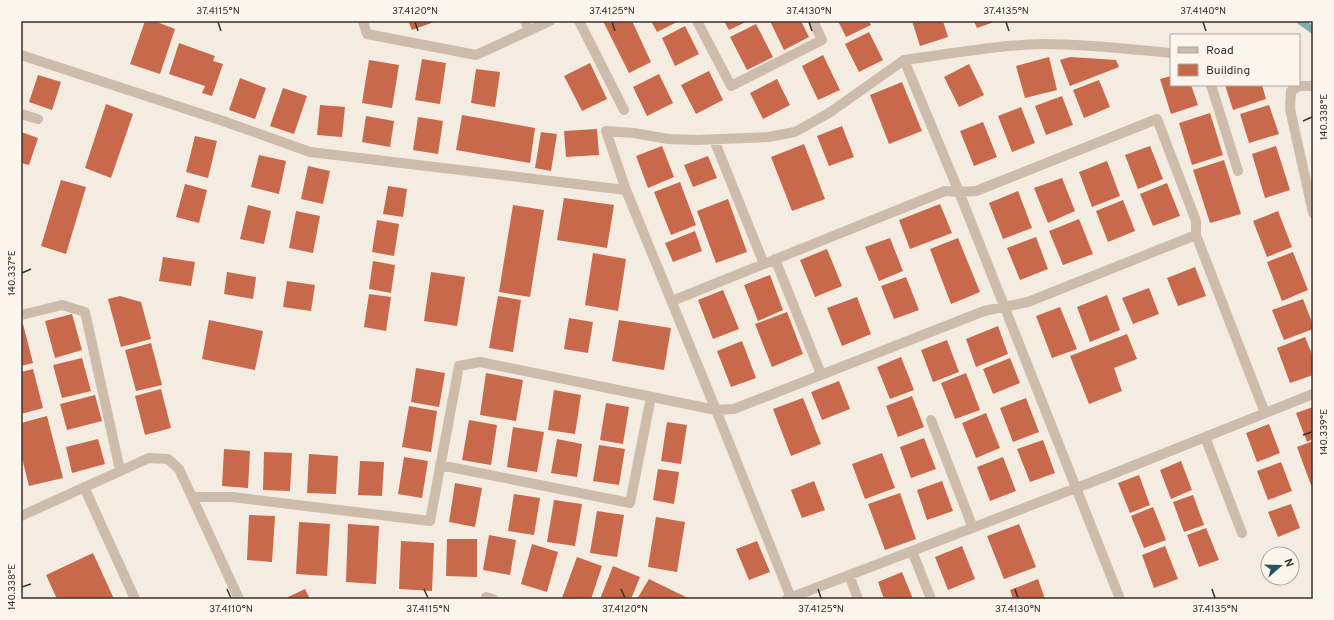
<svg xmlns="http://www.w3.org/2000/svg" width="1334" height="620" font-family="Overpass,sans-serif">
<rect width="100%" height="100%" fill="#f4ebe1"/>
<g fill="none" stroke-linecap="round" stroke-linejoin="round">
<!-- stream -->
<path stroke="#7fb0b2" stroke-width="7" d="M1300 21 1313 30"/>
</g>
<!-- building -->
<path fill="#c8694b" d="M145 21H154L175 29 160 74 130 64Z
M408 21H437L412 30Z
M603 21H632L651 62 629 73Z
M651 21H679L657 32Z
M724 21H748L729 30Z
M770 21H801L809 37 784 50Z
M838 21H869L871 25 846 37Z
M912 21H943L948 37 920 46Z
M974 21H997L977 28Z
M756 24 773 57 747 70 730 37Z
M685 26 699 54 675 66 662 38Z
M869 32 883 60 859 72 845 44Z
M179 43 215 56 213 61 223 64 212 96 202 93 205 86 169 74Z
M823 55 840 90 818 100 802 66Z
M1049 57 1057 90 1025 98 1016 66Z
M1070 57 1116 60 1119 67 1070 86 1060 60Z
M422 59 446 63 440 104 415 100Z
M369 60 399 65 392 108 362 103Z
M590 63 607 99 582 111 564 76Z
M969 64 984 95 959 107 944 77Z
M476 69 500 72 495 107 471 103Z
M709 71 723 100 696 114 681 85Z
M659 74 673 103 647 116 633 87Z
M38 75 61 82 52 110 29 102Z
M1171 76V85H1191L1198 105 1171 114 1160 79Z
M240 78 266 88 255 119 229 110Z
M777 79 790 105 763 119 750 93Z
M1099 80 1110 107 1084 118 1073 90Z
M902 82 922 131 889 144 870 95Z
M1225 85H1262L1266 99 1233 110Z
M283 88 307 96 294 134 270 126Z
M1062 96 1073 125 1046 135 1035 106Z
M106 104 133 114 111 178 85 168Z
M320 105 345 107 342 137 317 135Z
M1269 105 1279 134 1249 143 1240 114Z
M1021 107 1035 143 1012 152 998 116Z
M1210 113 1223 155 1192 165 1179 123Z
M462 115 535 128 530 163 456 150Z
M366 116 394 121 390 147 362 142Z
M418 117 443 121 438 154 413 150Z
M983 122 997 157 974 166 960 131Z
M842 126 854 157 829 166 817 136Z
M597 129 599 155 566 157 564 131Z
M21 132 38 138 29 165 21 163Z
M541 132 557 134 551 171 535 168Z
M195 136 217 141 208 178 186 172Z
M804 144 825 199 792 211 771 157Z
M662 146 674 177 648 188 636 156Z
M1150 146 1163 179 1138 189 1125 155Z
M1276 146 1290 190 1265 198 1252 154Z
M259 155 286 161 279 194 251 187Z
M708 156 717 178 693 187 684 165Z
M1224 160 1241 214 1210 223 1193 170Z
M1107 161 1120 196 1092 207 1079 172Z
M308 166 330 171 323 204 301 199Z
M1062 178 1075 211 1048 223 1034 188Z
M61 180 86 187 66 254 41 246Z
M680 182 696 225 671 235 654 192Z
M1167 183 1180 216 1153 226 1140 194Z
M185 184 207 190 199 223 176 217Z
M388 186 407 189 403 217 383 214Z
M1018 191 1032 228 1003 239 989 203Z
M564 198 614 205 607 248 557 240Z
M728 199 747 252 716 263 697 211Z
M1123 200 1135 231 1108 242 1096 211Z
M940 204 952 233 910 249 899 220Z
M248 205 271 211 264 244 240 239Z
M513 205 544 210 530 297 499 292Z
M296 211 320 216 313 253 289 248Z
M1278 211 1292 247 1267 257 1253 221Z
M1079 219 1093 254 1063 265 1049 231Z
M377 220 399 224 394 256 372 252Z
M695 231 702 251 673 262 665 243Z
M1036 237 1048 269 1020 280 1007 248Z
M890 238 903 271 879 281 865 247Z
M958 238 980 292 951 304 930 249Z
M827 249 842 286 815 297 800 260Z
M1293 252 1308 290 1282 301 1267 262Z
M593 253 626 259 618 311 585 305Z
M163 257 195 262 191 286 159 281Z
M373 261 395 265 391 293 369 289Z
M1195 267 1206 296 1178 306 1167 278Z
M227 272 256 277 253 299 224 294Z
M431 272 465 277 457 326 424 321Z
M770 275 783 310 758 321 744 285Z
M906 277 919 310 894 319 881 286Z
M287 281 315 285 311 311 283 307Z
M1149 288 1159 314 1133 324 1122 298Z
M723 290 739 329 713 339 698 300Z
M369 294 391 297 386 331 364 327Z
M1107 295 1120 330 1090 342 1077 307Z
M120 296 141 302 151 339 121 347 108 299Z
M498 296 521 300 513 352 489 348Z
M857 297 871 334 842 346 827 308Z
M1303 299 1313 325V329L1284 340 1272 310Z
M1060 307 1077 349 1052 358 1036 316Z
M787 312 803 354 772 367 755 324Z
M72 314 82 350 55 358 45 321Z
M569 318 593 322 588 353 564 349Z
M209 320 263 331 255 370 202 359Z
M619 320 671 328 664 370 612 361Z
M23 324 33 363 21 366V325Z
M998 326 1008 354 976 367 966 339Z
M1127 334 1137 359 1114 368 1122 391 1089 404 1070 356Z
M1305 337 1313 357V375L1290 383 1277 348Z
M947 340 959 372 933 382 921 350Z
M742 341 756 378 731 387 717 351Z
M151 343 162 385 136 391 125 350Z
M901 357 914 390 890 399 877 367Z
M82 358 91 391 62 398 53 365Z
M1010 358 1020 383 993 394 983 369Z
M416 368 445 373 439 407 411 402Z
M33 369 43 408 21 414V372Z
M486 373 523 380 516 421 480 415Z
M966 373 980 410 955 419 941 383Z
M839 381 850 409 822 420 811 392Z
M161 389 171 428 145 435 135 396Z
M554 390 581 395 575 434 548 430Z
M95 395 102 421 67 430 60 404Z
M912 396 924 427 898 437 886 406Z
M803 398 821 444 791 456 773 409Z
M1026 398 1039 432 1013 442 1000 408Z
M606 403 629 407 623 444 600 440Z
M409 406 437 411 431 452 402 447Z
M1313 407V439L1307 442 1296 413Z
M986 413 1000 448 976 458 962 423Z
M47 416 63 478 29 486 21 454V423Z
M469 420 497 425 491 465 462 460Z
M667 422 687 425 681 464 661 461Z
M1269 424 1280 453 1257 462 1246 433Z
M513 427 544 432 537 472 507 467Z
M924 438 936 469 911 478 900 447Z
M98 439 105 464 72 473 66 447Z
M557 439 582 444 577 477 551 473Z
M1043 440 1055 473 1030 482 1017 449Z
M1313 441V485H1311L1297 447Z
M599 445 625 449 619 485 593 481Z
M224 449 250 451 248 488 222 486Z
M264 452 292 453 290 491 263 490Z
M882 453 895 488 865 499 852 464Z
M309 454 338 456 336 494 307 493Z
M404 457 428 461 422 498 398 494Z
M1003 457 1016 491 990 501 977 467Z
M360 461 384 462 382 496 358 495Z
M1181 461 1192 490 1171 499 1160 470Z
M1281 462 1292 491 1268 500 1257 471Z
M658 469 679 472 674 504 653 500Z
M1139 475 1150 505 1130 513 1118 483Z
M814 481 825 510 802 518 791 490Z
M942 481 953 511 927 520 917 490Z
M455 483 482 488 475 527 449 522Z
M900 493 916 539 885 550 868 504Z
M514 494 540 498 534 535 508 531Z
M1193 495 1204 525 1184 532 1173 502Z
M554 500 582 504 575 546 547 542Z
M1291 504 1300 528 1278 537 1268 512Z
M1153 507 1166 540 1144 548 1131 516Z
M597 511 624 515 617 557 590 553Z
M249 515 275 516 272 562 247 560Z
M656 517 685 522 677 572 648 567Z
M299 522 330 524 327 576 296 574Z
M348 524 379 526 376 584 346 582Z
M1019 524 1036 567 1004 579 987 536Z
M1206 528 1219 560 1199 567 1187 535Z
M489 535 516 540 510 575 483 570Z
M447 539H477V577L446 576Z
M401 541 434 543 432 591 399 589Z
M757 541 770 572 749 580 736 549Z
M532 544 558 552 547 592 521 584Z
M962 546 975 579 948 590 935 557Z
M1165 546 1178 579 1154 588 1142 555Z
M93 553 114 599H57L46 575Z
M577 557 602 566 591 599 562 598Z
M613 566 640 577 631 599H600Z
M902 572 913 599H884L878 582Z
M649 579 690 599H637Z
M1038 579 1045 599H1013L1010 590Z
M305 589 310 599H284Z"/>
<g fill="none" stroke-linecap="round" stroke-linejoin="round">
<!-- street -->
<path stroke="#cdbbac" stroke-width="10" d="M363 21 367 34 476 55 550 21
M525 21 529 31
M579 21 624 110
M697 21 731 86 822 40 813 21
M21 55 226 122 310 152 626 190 716 410 791 598
M904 60C950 54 997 45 1043 44 1086 44 1129 49 1171 53
M1211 85 1238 171
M1313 86H1299L1291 91 1290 109 1313 213
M21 114 38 119
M714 140 764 264
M626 190 606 131 634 133 668 139 697 140 768 137 795 132 829 113 904 60 959 192 1120 599
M775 259 821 374
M672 301 945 191 959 192 976 191 1157 119 1196 221V235
M21 315 62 305 85 312 120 470
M931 420 973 528
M1205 437 1242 533
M440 465 630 503 651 397
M84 487 135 599
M192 497H232L430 521 459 366 480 362 716 410 734 409 984 311 1028 302 1196 235 1265 413
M21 516 149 458 168 459 179 469 239 599
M912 551 931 599
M849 575 858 599
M486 597 493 599
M787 599 1110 475 1313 394"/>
</g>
<!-- ticks -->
<path fill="none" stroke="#3b302b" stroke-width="1.5" d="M218 22 221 31M415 22 418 31M612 22 615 31M809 22 812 31M1006 22 1009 31M1203 22 1206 31M1303 121 1312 117M22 273 31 269M1303 435 1312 432M22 587 31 584M227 589 231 598M424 589 428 598M621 589 625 598M818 589 821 598M1015 589 1018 598M1212 589 1215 598"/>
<!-- border -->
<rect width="1334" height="620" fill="none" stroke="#fbf5ee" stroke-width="44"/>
<!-- legend -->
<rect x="1170" y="34" width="130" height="52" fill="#fbf5ee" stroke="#aea6a0"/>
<rect x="1178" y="47" width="20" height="6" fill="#cdbbac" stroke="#aea6a0"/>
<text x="1206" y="54" font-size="12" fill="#3b302b">Road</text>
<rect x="1178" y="64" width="20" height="12" fill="#c8694b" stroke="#aea6a0"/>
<text x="1206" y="74" font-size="12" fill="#3b302b">Building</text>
<!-- north arrow -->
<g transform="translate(1280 566) rotate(70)"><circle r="19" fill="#fbf5ee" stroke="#aea6a0"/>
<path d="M0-3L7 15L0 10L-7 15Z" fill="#1f5a5e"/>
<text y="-6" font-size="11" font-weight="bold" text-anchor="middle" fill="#3b302b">N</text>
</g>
<rect x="22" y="22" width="1290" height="576" fill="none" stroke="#3b302b" stroke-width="1.5"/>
<g font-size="10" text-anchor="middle" fill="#3b302b">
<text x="218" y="14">37.4115°N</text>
<text x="415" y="14">37.4120°N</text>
<text x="612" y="14">37.4125°N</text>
<text x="809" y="14">37.4130°N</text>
<text x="1006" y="14">37.4135°N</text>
<text x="1203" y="14">37.4140°N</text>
<text transform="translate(1323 117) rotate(-90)" y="4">140.338°E</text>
<text transform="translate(11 273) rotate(-90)" y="4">140.337°E</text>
<text transform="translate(1323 432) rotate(-90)" y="4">140.339°E</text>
<text transform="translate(11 587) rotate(-90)" y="4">140.338°E</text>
<text x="231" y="612">37.4110°N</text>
<text x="428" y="612">37.4115°N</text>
<text x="625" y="612">37.4120°N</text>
<text x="821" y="612">37.4125°N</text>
<text x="1018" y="612">37.4130°N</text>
<text x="1215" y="612">37.4135°N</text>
</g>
</svg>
